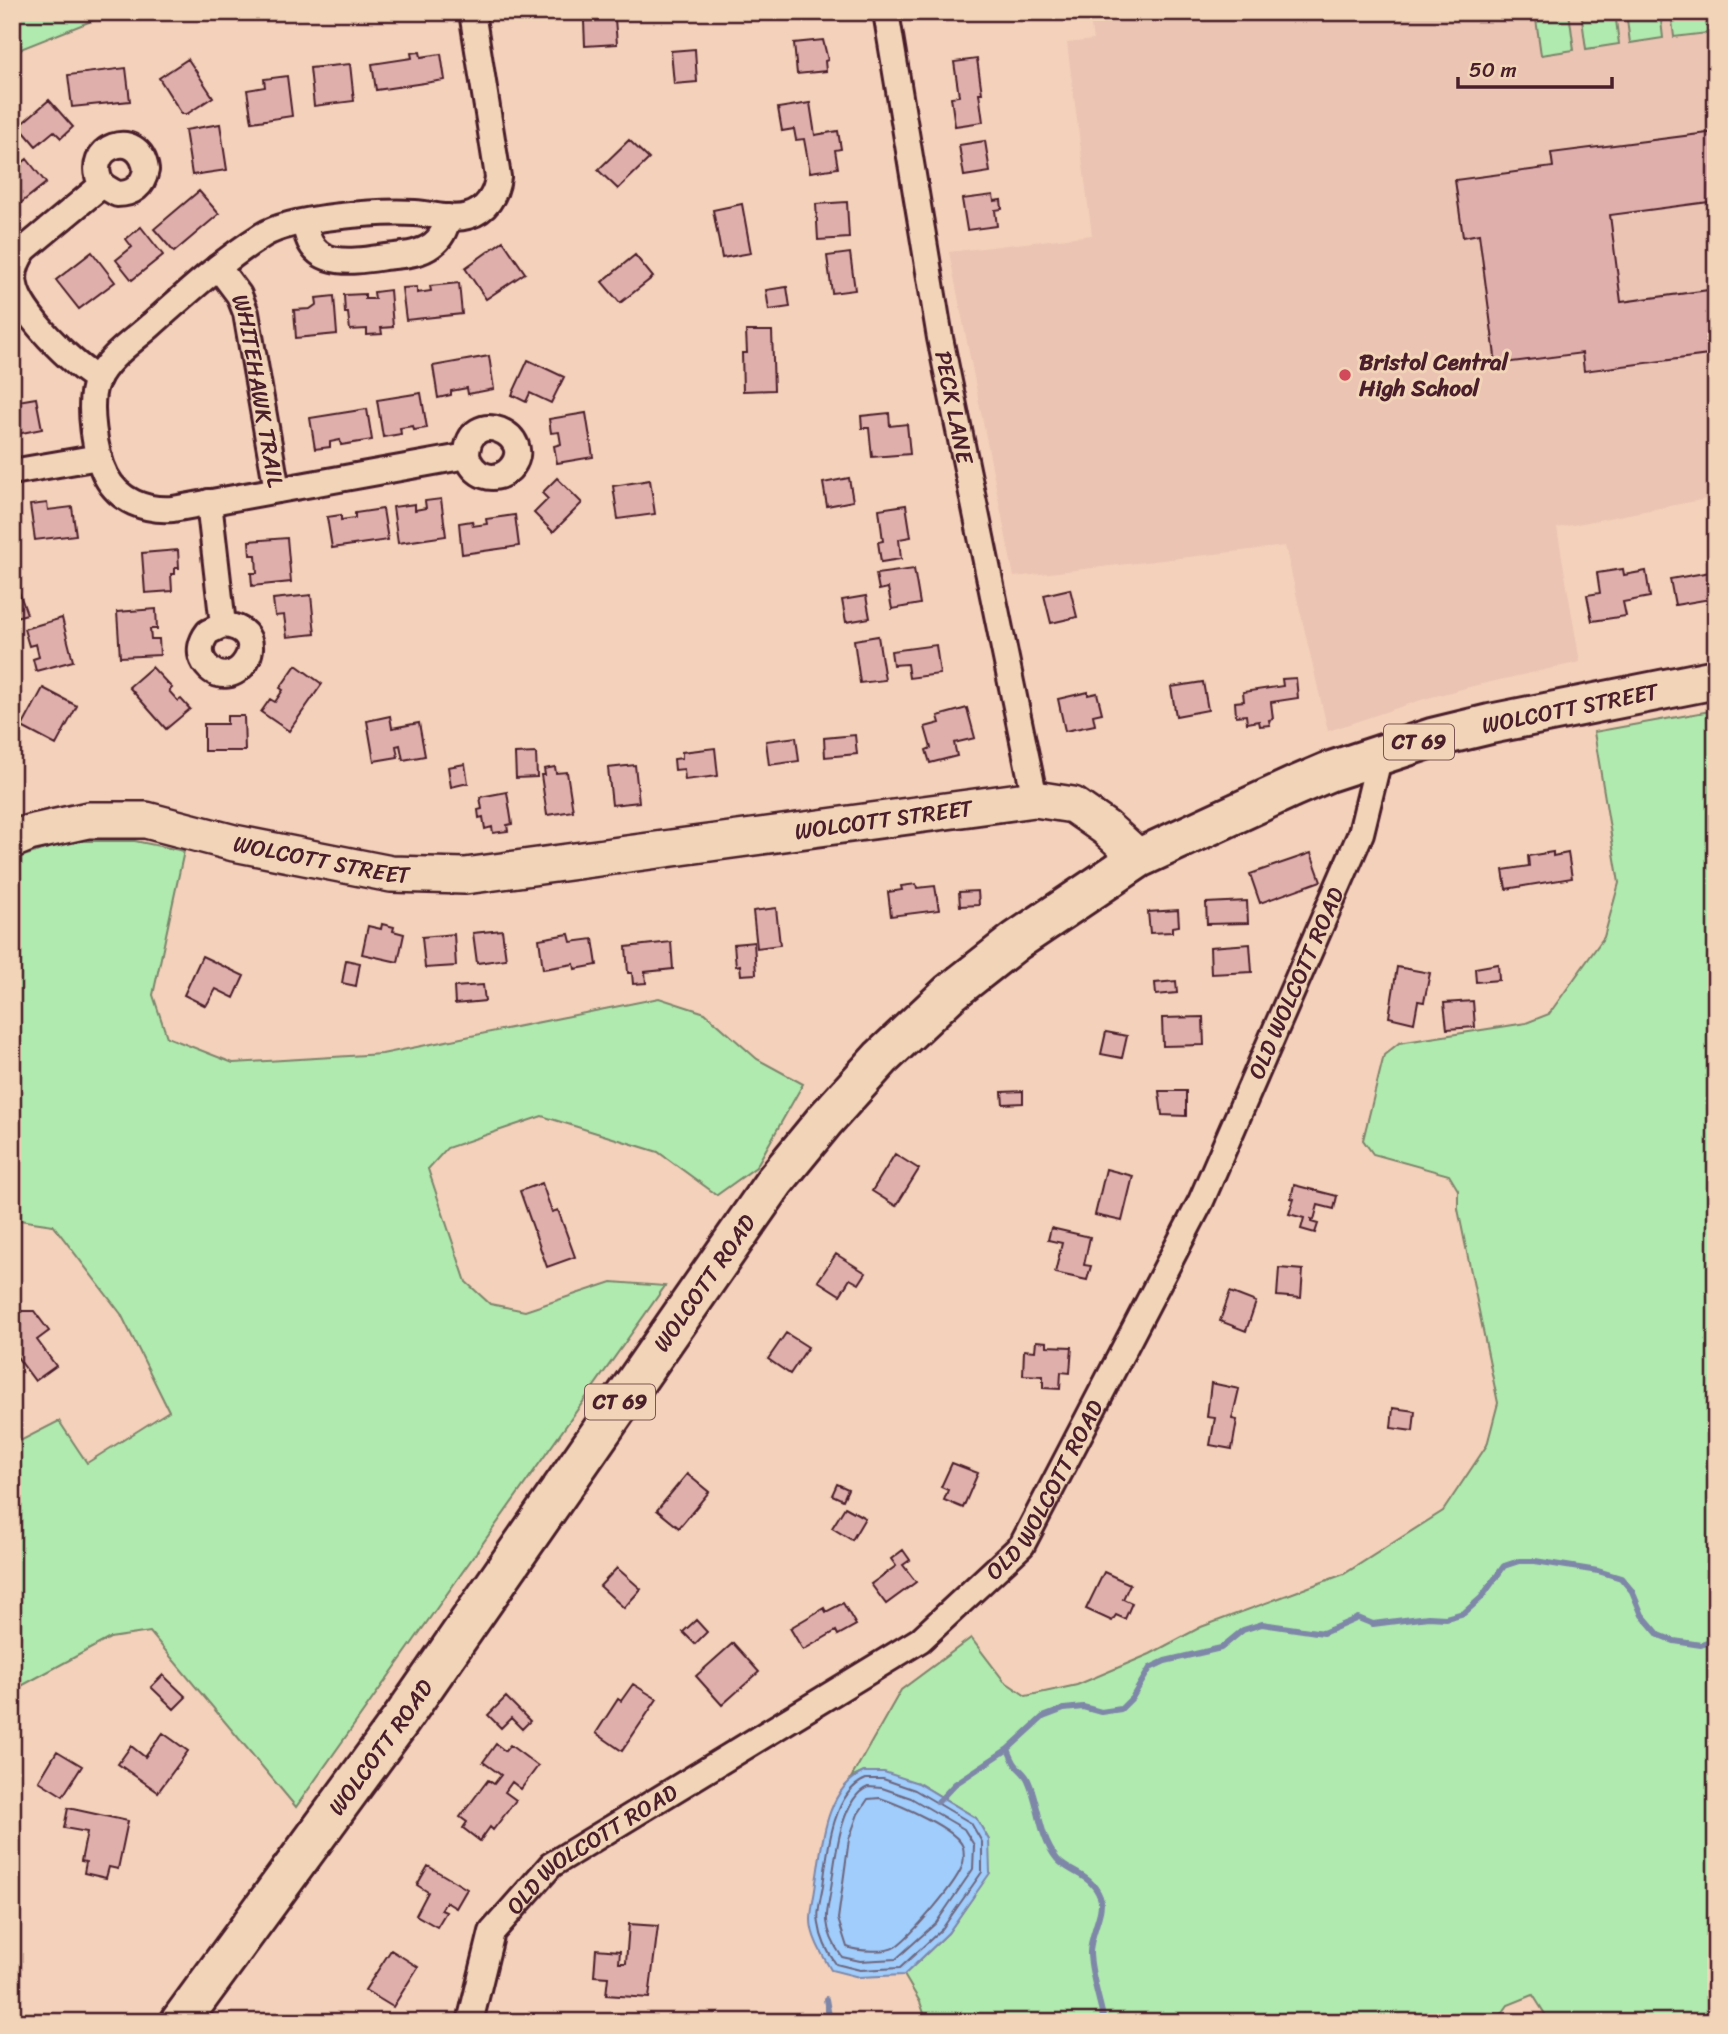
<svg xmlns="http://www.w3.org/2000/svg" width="1728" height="2034" font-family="Sriracha,sans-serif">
<rect width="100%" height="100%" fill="#f4d1ba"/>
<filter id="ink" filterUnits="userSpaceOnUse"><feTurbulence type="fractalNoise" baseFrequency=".0143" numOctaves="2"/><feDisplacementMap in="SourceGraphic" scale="14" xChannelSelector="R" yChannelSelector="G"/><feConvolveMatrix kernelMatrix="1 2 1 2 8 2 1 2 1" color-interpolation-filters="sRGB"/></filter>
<g filter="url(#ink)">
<!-- built -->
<path fill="#ebc4b3" d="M1089 12H1716V497L1557 528 1580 662 1473 686 1424 699 1328 731 1285 546 1014 577 949 252 1092 235 1067 43 1093 40Z"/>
<!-- green -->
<path fill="#b0eaae" stroke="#7d846c" stroke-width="2" d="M12 12H114L23 48 12 58Z
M1535 12H1569L1574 50 1541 55Z
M1581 12H1615L1619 44 1586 49Z
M1626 12H1660L1663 38 1630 43Z
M1671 12H1705L1708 33 1674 37Z
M1716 710V2022H1550L1533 1995 1508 2005 1496 2022H927L920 2002 904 1975 948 1933 989 1873V1840L976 1818 918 1783 864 1772 851 1778 901 1690 971 1638 1004 1681 1026 1696 1077 1685 1150 1654 1201 1627 1344 1574 1443 1511 1487 1445 1498 1403 1458 1209V1190L1449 1175 1373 1154 1363 1140 1384 1055 1399 1043 1526 1023 1549 1014 1604 937 1619 883 1594 732Z
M68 841H135L184 851 153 995 167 1037 233 1063 382 1054 659 998 705 1013 757 1059 803 1084 756 1167 717 1195 658 1152 542 1116 447 1148 428 1169 466 1282 490 1304 525 1311 612 1282 665 1286 296 1807 150 1632 110 1638 12 1691V1445L59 1421 87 1463 169 1411 121 1314 53 1225 12 1219V860Z"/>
<!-- water -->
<path fill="#a0cdfb" stroke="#7e87a8" stroke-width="2" d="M864 1772H884L918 1783 976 1818 989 1840 990 1873 948 1933 904 1975 859 1977 831 1970C823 1956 811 1937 811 1920 811 1908 815 1894 816 1882 822 1845 825 1789 864 1772Z"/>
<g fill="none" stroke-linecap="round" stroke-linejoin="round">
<!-- shore -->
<path stroke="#6c657e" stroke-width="2" d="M866 1779H883L915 1790 971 1823 982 1842V1872L942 1929 900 1968 860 1970 836 1964C828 1953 821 1939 819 1924 816 1913 821 1898 823 1886 827 1855 832 1792 866 1779Z
M868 1787 882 1788 911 1798 964 1829 974 1845 973 1869 936 1923 896 1959 860 1961 842 1957C835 1947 828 1933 827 1921 826 1911 830 1898 831 1888 835 1862 840 1798 868 1787Z
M880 1798C898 1804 957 1829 963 1847 964 1851 964 1860 963 1863 960 1880 910 1937 895 1947 886 1953 857 1951 847 1947L838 1919 849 1839 858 1814 868 1799Z"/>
<!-- stream -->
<path stroke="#7e87a8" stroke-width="6" d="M1008 1749C1010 1754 1012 1759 1015 1764 1019 1770 1025 1773 1028 1780 1040 1806 1038 1835 1057 1859 1068 1873 1091 1873 1100 1897 1105 1911 1089 1936 1090 1954 1091 1976 1100 2000 1104 2022
M938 1802 955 1784 1008 1749 1043 1717 1064 1709 1083 1707 1101 1712 1121 1709 1132 1698 1150 1668 1165 1661 1221 1648 1243 1630 1262 1624 1323 1633 1358 1618 1373 1624 1428 1617 1446 1618 1464 1613 1481 1598 1504 1566 1519 1561H1535L1598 1571 1621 1578 1632 1591 1642 1615 1659 1635 1674 1641 1701 1645 1713 1641 1716 1638
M826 1999 830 2022"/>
</g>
<!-- building -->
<path fill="#dfafab" stroke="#4a1f2b" stroke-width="2" d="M615 19 617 44 585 46 584 21Z
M823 40 828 60 825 61 826 71 797 74 794 43Z
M695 49 697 82 674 84 671 51Z
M420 52 421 57 441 54 445 80 376 90 372 64 412 58 411 53Z
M188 59 213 97 187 114H182L159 78Z
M977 59 982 93H979L983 122 955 126 951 97 959 96 954 62Z
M350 64 354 101 314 106 310 68Z
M126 68 130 101 72 107 68 75Z
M287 76 292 116 252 122 247 90 265 87 264 79Z
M49 100 73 127 61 138 54 131 36 146 19 126Z
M810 103 815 135 838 131 841 149 835 150 838 168 810 172 804 139 796 140 794 129 782 131 778 108Z
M220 124 227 170 192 175 185 130Z
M1716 132V201L1610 215 1621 302 1716 289V354L1584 371 1582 353 1496 364 1479 234 1463 237 1455 180 1553 167 1551 153Z
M629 140 649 159 618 189 598 170Z
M985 141 990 172 964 176 959 145Z
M27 159 46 183 12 210V171Z
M199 191 219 214 174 252 154 229Z
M993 195 994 201 1001 200 1002 209 995 210 997 226 967 230 962 199Z
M847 202 849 238 818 240 816 204Z
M742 204 751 253 722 258 713 210Z
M141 227 163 255 132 280 116 260 132 247 126 239Z
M503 241 525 273 486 299 465 268Z
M92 252 115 282 79 309 56 280Z
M850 253 855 290 832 293 827 256Z
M635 255 653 277 620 303 602 282Z
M459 283 462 314 406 320 402 288 417 287V293L431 291 430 286Z
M787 287 790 307 769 310 766 290Z
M390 290 393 327 381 328 382 334 367 335V329L350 330 348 313H345L344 295 365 294V299H375L374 292Z
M334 296 337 334 296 338 294 310 310 309 317 304 316 298Z
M746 331H772L774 390 743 391 742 353H747Z
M489 356 494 389 468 394 467 388 451 391V395L438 398 433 366Z
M528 360 564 377 551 403 530 393 526 402 512 395Z
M421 393 427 428 414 430 413 426 400 428 401 434 383 437 377 400Z
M36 398 42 429 12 435V402Z
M367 409 372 440 341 445 340 440 330 442V447L315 449 310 418Z
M586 413 593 457 557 463 554 446 561 444 559 432 551 433 549 419Z
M889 413 890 426 907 424 910 454 872 457 869 428H862L861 416Z
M557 478 582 503 553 532 534 513 548 499 542 493Z
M849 478 853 501 827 506 823 483Z
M650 480 655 514 618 519 613 486Z
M441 499 446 536 398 543 393 507 415 504V510L426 508 425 501Z
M47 503 48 510 72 507 76 535 35 540 30 505Z
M906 505 911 537 899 539 901 559 881 562 878 542 883 541 879 509Z
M383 509 388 540 332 548 327 517 341 515V520L355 518V513Z
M515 515 519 546 462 554 459 523 472 521 473 526 487 524 486 519Z
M287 538 291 582 252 586 251 573H257L256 555H250L249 541Z
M178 550 179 568H175V574H171L172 591 145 593 142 553Z
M914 569 920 604 892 609 888 588 879 590 876 574Z
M1623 569 1624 575 1646 571 1650 597 1623 602 1626 616 1592 621 1587 595 1600 593 1597 573Z
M1716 571V598L1675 605 1670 579Z
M13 575 27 614 12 618V576Z
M1070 589 1077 617 1051 623 1044 595Z
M311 595 315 634 287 637 284 615 275 616 273 599Z
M866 596 870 618 846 622 842 600Z
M156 609 157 629H150L151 639H159L160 655 120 657 117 612Z
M62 618 73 661 36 671 33 659 39 657 36 644 29 646 24 629Z
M878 636 885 680 860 683 854 640Z
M936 645 940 674 909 678 907 664 893 665 891 651Z
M296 665 322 684 289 731 261 712 270 699 275 702 283 690 280 688Z
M152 667 172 688 169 691 178 701 181 699 190 709 166 729 129 687Z
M1296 678 1298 698 1271 702 1273 719 1269 720 1270 725 1260 726 1259 721 1247 723 1246 715 1236 716 1235 702 1244 701 1243 692 1283 686 1282 679Z
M1203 682 1208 710 1176 716 1171 687Z
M43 688 77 706 56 745 22 727Z
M1088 692V695L1097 693 1102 713 1093 715 1095 725 1065 731 1058 699Z
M967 708 975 738 954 743 957 756 930 763 926 750 931 748 925 727 940 723 938 716Z
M227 716H244L245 751H204V724H227Z
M390 716 392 728 419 723 425 756 403 760 400 745 396 746 398 757 374 761 367 721Z
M855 735 857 754 825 757 824 738Z
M796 737 799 761 769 765 766 741Z
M715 748 718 776 685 780 684 769 675 770 674 759 682 758V752Z
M536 753 537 777 516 778 515 754Z
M465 764 468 783 451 787 448 767Z
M635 765 639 802 612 805 608 768Z
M555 767 556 773 567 772 573 811 547 815 541 775H545L544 769Z
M507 792 512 824 507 825 508 831 493 833 492 827 485 829 483 817 479 818 478 810 482 809 480 797Z
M1553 852V856L1568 853 1572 878 1506 889 1503 870 1529 866 1528 856Z
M1311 853 1321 881 1260 903 1250 874Z
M916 884 917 888 935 886 939 910 891 916 888 892 902 890 901 886Z
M978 891 979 905 960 906 959 892Z
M1247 901 1248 923 1207 924 1206 903Z
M776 908 780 945 757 948 753 911Z
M1178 910 1179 926 1172 927V932L1150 933 1148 912Z
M382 924 394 927 393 931 404 934 398 962 362 954 368 926 381 929Z
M502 930 506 959 477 963 473 933Z
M454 934 456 966 425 968 422 937Z
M569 934 571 942 593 939 597 965 575 969 574 964 543 969 539 939Z
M671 942 673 969 645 972 646 983 633 984 632 973H628L626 947Z
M754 942 756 974 741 975 740 965 736 966 734 944Z
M1250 944 1252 972 1211 974 1210 947Z
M202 956 244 976 234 998 216 989 206 1006 184 995Z
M346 960 360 963 356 986 342 983Z
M1498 964 1499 980 1476 982 1475 968Z
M1397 967 1430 973 1424 1002 1418 1001 1414 1023 1389 1017Z
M1176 981 1177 993 1156 995 1155 983Z
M483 985 485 1001 455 1004 454 987Z
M1473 1001 1475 1027 1447 1029 1444 1003Z
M1203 1017 1204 1045 1163 1046 1162 1018Z
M1106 1032 1127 1036 1122 1058 1101 1054Z
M1023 1091V1103L1003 1104 1002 1092Z
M1159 1091H1186V1116L1162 1115Z
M895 1154 919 1169 896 1206 872 1191Z
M1106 1169 1133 1176 1122 1221 1095 1215Z
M542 1183 552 1212 558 1210 575 1257 547 1267 520 1191Z
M1294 1185 1337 1196 1334 1209 1318 1205 1314 1220 1311 1219V1222L1318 1224 1315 1233 1301 1229 1304 1218 1289 1214 1294 1199 1291 1198Z
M1051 1228 1090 1237 1084 1265 1091 1266 1087 1280 1055 1273 1062 1243 1048 1240Z
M836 1254 866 1273 859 1284 850 1279 840 1295 818 1281Z
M1279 1268 1303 1270 1301 1298 1277 1296Z
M1230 1292 1256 1302 1246 1331 1220 1321Z
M12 1306 16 1311H34L49 1331 37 1340 56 1366 35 1381 12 1350Z
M786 1333 808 1347 790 1374 768 1359Z
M1036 1341 1047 1342V1346L1072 1347 1070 1373 1061 1372 1060 1389 1043 1388V1376L1023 1375 1024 1350 1035 1351Z
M1211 1383 1239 1389 1232 1419 1237 1420 1232 1449 1210 1445 1215 1418 1207 1417Z
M1393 1408 1415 1411 1413 1431 1391 1428Z
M952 1463 978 1473 963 1508 944 1500 948 1490 941 1487Z
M687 1474 709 1492 679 1528 657 1510Z
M837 1484 848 1489 843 1500 832 1495Z
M845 1507 865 1518 852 1540 832 1528Z
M903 1550 910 1560 903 1565 916 1582 886 1604 871 1584 896 1566 891 1559Z
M617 1568 641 1589 624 1608 600 1586Z
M1104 1572 1130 1584 1123 1599 1132 1603 1125 1619 1116 1615 1112 1621 1086 1609Z
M843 1603 856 1625 838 1635 836 1631 803 1650 790 1628 824 1608 826 1612Z
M696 1620 707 1632 695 1644 683 1632Z
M733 1643 759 1672 722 1705 696 1676Z
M163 1675 186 1697 174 1709 151 1687Z
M633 1684 657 1699 622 1751 596 1733 618 1699 621 1701Z
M506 1697 530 1721 522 1729 511 1718 501 1728 488 1715Z
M163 1733 188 1751 158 1792 118 1764 131 1746 145 1757Z
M496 1744 505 1751 510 1745 538 1766 521 1789 512 1782 505 1792 516 1800 493 1830 490 1827 480 1841 463 1828 467 1822 460 1817 488 1780 494 1784 501 1775 483 1762Z
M57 1751 82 1766 63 1796 39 1781Z
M68 1808 128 1821 118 1869 109 1867 106 1878 84 1873 86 1862 81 1861 87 1832 64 1828Z
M428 1866 467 1889 456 1908 446 1902 441 1910 446 1912 437 1927 416 1915 428 1892 417 1885Z
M629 1924 658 1926 649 1998 606 1995 608 1977 594 1976 596 1949 620 1951 619 1963H626Z
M391 1950 418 1967 393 2007 365 1990Z"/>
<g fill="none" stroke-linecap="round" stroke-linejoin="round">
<defs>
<g id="minor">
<path id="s1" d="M886 12 940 338 1035 799"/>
<path d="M305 222C309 270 351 262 385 257 401 255 419 255 432 245 442 238 446 228 448 217"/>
<path id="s2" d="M218 267 239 295 246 313 277 490"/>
<path d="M98 379C73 365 19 313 15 285 12 272 17 260 25 249L102 185 117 194C133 194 143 186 146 170 140 125 80 147 102 185"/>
<path d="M467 456C467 403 540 436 510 469 494 485 473 475 467 456L173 509C145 511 119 501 106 476 95 455 87 404 96 382 107 358 132 342 151 325 187 293 223 260 263 235 292 217 380 211 415 213 432 214 451 221 468 216 486 211 496 195 498 177L472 12"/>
<path d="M12 472 99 457"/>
<path d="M209 502 223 625 208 632C201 641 198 652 204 662 232 704 281 630 223 625"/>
<path id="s3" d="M470 2022 492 1932 551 1865 920 1640 1022 1545 1201 1201 1361 833 1380 755"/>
</g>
<g id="secondary">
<path id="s4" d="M12 840 29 833 88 820H146L234 843 391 874 465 876 1035 799 1073 805 1106 828 1139 858"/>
</g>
<g id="primary">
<path id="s5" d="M180 2022 401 1720 775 1181 825 1120 881 1058 950 993 1016 941 1139 858 1293 787 1328 772 1432 738 1490 724 1716 679"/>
</g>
</defs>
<!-- minor casing -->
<use href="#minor" stroke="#4a1f2b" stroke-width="30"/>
<!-- secondary casing -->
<use href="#secondary" stroke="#4a1f2b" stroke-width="40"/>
<!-- primary casing -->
<use href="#primary" stroke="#4a1f2b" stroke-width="44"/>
<!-- minor -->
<use href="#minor" stroke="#f2d5b8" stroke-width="24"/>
<!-- secondary -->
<use href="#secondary" stroke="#f2d5b8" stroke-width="35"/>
<!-- primary -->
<use href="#primary" stroke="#f2d5b8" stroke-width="38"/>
</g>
</g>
<!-- markers -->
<circle fill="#d1495b" stroke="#f2d5b8" stroke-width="2.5" cx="1345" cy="375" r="7"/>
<g text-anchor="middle" stroke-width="6" stroke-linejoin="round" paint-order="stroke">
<!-- shield labels -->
<g fill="#f2d5b8" stroke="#7c5655" stroke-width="2">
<rect x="1384" y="724.5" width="70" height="35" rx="5"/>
<rect x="585" y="1384.5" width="70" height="35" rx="5"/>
</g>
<g font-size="21" font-weight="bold" fill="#4a1f2b">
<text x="1419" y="749">CT 69</text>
<text x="620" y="1409">CT 69</text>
</g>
<!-- poi labels -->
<g font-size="23" font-weight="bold" fill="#4a1f2b" stroke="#f2d5b8" text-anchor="start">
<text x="1359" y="370">Bristol Central<tspan x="1359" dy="26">High School</tspan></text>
</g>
<!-- street labels -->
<g font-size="23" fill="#4a1f2b" stroke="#f2d5b8">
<text dy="8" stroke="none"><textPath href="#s2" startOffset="133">WHITEHAWK TRAIL</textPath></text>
<text dy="8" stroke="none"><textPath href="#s1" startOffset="401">PECK LANE</textPath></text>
<text dy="8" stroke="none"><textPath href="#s5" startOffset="1978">WOLCOTT STREET</textPath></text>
<text dy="8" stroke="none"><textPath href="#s4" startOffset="884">WOLCOTT STREET</textPath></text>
<text dy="8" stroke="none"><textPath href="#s4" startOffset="317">WOLCOTT STREET</textPath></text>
<text dy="8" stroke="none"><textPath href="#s3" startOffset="1379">OLD WOLCOTT ROAD</textPath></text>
<text dy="8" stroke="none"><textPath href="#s5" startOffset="906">WOLCOTT ROAD</textPath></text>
<text dy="8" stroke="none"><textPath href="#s3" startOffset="812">OLD WOLCOTT ROAD</textPath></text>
<text dy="8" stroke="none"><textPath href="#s5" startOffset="340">WOLCOTT ROAD</textPath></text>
<text dy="8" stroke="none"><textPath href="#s3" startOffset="224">OLD WOLCOTT ROAD</textPath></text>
</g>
</g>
<!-- margin -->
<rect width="1728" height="2034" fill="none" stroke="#f2d5b8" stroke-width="42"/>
<rect x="21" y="21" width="1686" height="1992" fill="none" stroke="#4a1f2b" stroke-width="2.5" filter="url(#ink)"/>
<!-- scale -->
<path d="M1458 77v10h154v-10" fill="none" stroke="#4a1f2b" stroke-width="3.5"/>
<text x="1469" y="77" font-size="21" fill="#4a1f2b" stroke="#f2d5b8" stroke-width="5" paint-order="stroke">50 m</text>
</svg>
